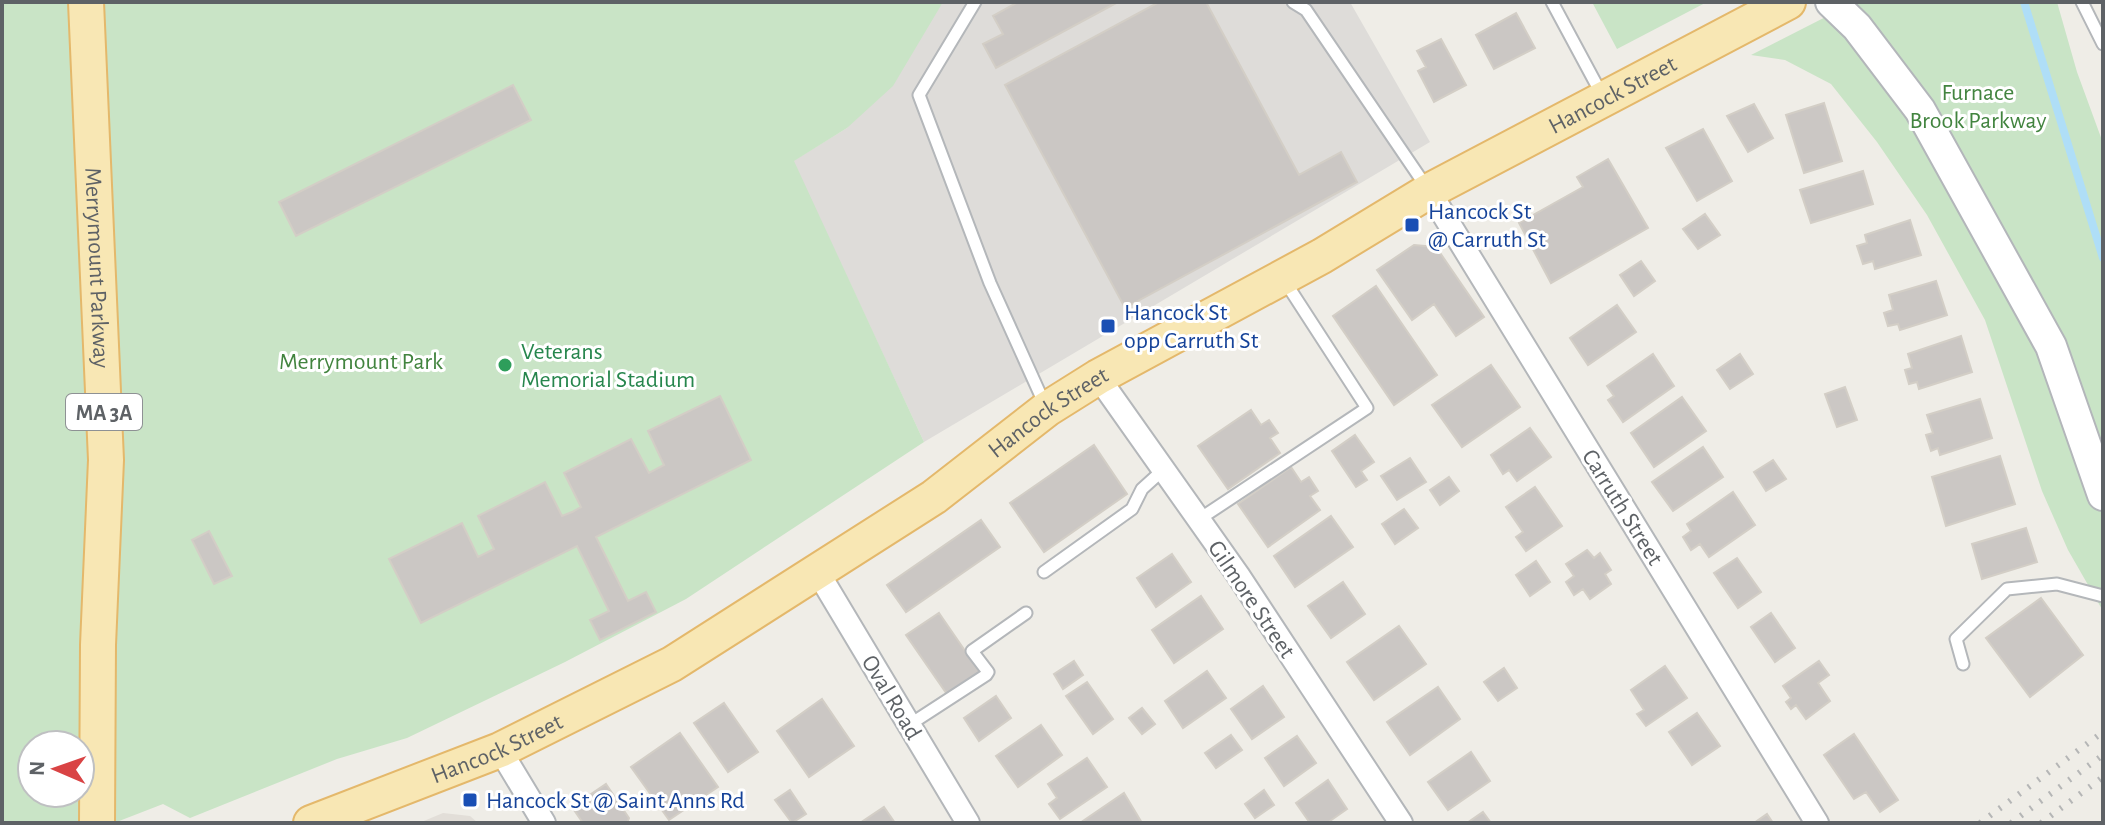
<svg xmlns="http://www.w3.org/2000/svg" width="2105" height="825" font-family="'Alegreya Sans',sans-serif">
<rect width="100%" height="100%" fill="#efede7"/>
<!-- industrial -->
<path fill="#dedcd9" d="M943 2H1350L1430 142 924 442 793 161 847 128Z"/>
<!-- education -->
<path fill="#e2ded8" d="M443 813 470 816 478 823H419Z"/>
<!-- green -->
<path fill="#c9e4c6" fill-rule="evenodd" d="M2 2H943L893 86 847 128 794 161 924 442 686 599 565 662 407 738 337 759 190 818 163 804 114 823H2ZM32 745H80V793H32Z
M1592 2H1707L1617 49Z
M1855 2H2057L2077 72 2103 143V611L2068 550 2042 491 1985 320 1927 215 1877 142 1831 84 1785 60 1751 55Z"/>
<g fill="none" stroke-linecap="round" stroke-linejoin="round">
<!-- stream -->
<path stroke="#afdef7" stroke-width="8" d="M2024 2 2103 258"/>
</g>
<!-- building -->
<path fill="#cbc7c4" stroke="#d3cec6" stroke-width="2" d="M1018 2H1118L996 68 983 44 1003 34 993 16Z
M1159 2H1206L1299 175 1341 152 1357 182 1125 308 1005 85Z
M1516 13 1535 48 1494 69 1476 35Z
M1441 39 1466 85 1434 102 1418 71 1426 67 1417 51Z
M513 85 531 120 296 236 279 202Z
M1824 103 1842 161 1804 173 1786 115Z
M1754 104 1773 138 1748 152 1727 116Z
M1703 129 1732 181 1697 201 1666 148Z
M1608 159 1648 228 1551 283 1519 223 1583 187 1577 177Z
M1863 171 1873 204 1811 223 1800 190Z
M1705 214 1720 235 1698 249 1683 229Z
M1910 220 1921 255 1875 269 1873 261 1863 264 1857 246 1867 243 1865 235Z
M1414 245 1436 247 1484 317 1456 336 1434 304 1412 320 1377 270Z
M1641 261 1655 281 1634 296 1620 275Z
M1936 281 1947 315 1900 330 1898 324 1888 326 1884 313 1893 310 1889 295Z
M1376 286 1437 375 1394 405 1333 316Z
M1617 305 1636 332 1588 365 1570 338Z
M1961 336 1972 372 1919 389 1917 382 1909 384 1905 370 1912 368 1908 354Z
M1653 354 1674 386 1623 422 1608 400 1614 396 1607 386Z
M1740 354 1753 374 1730 389 1717 370Z
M1491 365 1520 407 1462 447 1432 405Z
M1845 387 1857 420 1837 427 1825 394Z
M720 396 751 460 596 537 628 601 646 592 656 612 600 640 590 620 609 611 577 546 421 623 389 559 462 523 478 557 494 549 478 516 545 482 562 516 572 512 581 507 564 473 631 439 649 473 664 465 648 431Z
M1682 397 1706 431 1654 467 1631 433Z
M1980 399 1992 438 1940 455 1938 448 1931 451 1926 435 1933 433 1927 415Z
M1251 410 1261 425 1269 420 1278 433 1270 438 1280 453 1228 489 1198 446Z
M1530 428 1551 457 1517 481 1509 470 1503 474 1491 455Z
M1355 435 1374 462 1361 471 1367 480 1356 487 1332 451Z
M1094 445 1127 494 1044 552 1010 503Z
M1703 447 1723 477 1673 511 1652 482Z
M2000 456 2015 504 1946 526 1932 477Z
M1410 458 1426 482 1397 500 1381 476Z
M1773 460 1786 479 1766 491 1754 472Z
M1291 467 1301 482 1309 477 1318 491 1310 496 1320 510 1268 547 1238 504Z
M1449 477 1459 491 1440 505 1430 490Z
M1535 487 1562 526 1526 551 1516 537 1523 532 1506 507Z
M1733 492 1755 525 1709 557 1700 544 1691 550 1683 537 1691 531 1687 524Z
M1404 509 1418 528 1395 544 1382 524Z
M1331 516 1353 547 1295 587 1274 556Z
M981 520 1000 547 906 612 887 585Z
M2026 528 2037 562 1982 579 1972 544Z
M209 531 232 576 214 584 192 540Z
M1587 550 1594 558 1600 553 1611 570 1605 574 1611 584 1590 599 1583 589 1574 595 1566 582 1574 576 1566 564Z
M1172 554 1191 582 1156 607 1137 578Z
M1737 558 1761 592 1738 608 1714 573Z
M1536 561 1550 582 1530 596 1516 575Z
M1343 582 1365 614 1331 638 1308 606Z
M1201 596 1223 629 1174 663 1152 630Z
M2041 598 2083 655 2030 697 1986 638Z
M939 613 981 674 949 697 906 635Z
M1771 613 1795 648 1775 662 1751 627Z
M1399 626 1426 664 1374 700 1347 662Z
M1074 661 1083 675 1063 689 1054 674Z
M1819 661 1829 675 1818 683 1830 701 1806 719 1796 705 1791 709 1786 702 1791 698 1783 686Z
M1665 666 1687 698 1646 726 1637 714 1644 710 1631 690Z
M1504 668 1517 688 1498 701 1484 682Z
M1207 671 1226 698 1183 728 1165 701Z
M1087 682 1113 719 1093 734 1066 696Z
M1263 686 1284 717 1252 739 1231 709Z
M1438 687 1460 719 1410 755 1387 722Z
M996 696 1011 718 979 741 964 718Z
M822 699 854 746 809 777 777 731Z
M724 703 758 752 728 772 694 723Z
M1142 708 1155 724 1142 734 1129 718Z
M1697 713 1720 746 1692 765 1669 732Z
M1041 725 1062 755 1018 787 996 756Z
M680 733 718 787 669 820 631 767Z
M1854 734 1898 800 1880 812 1866 792 1854 799 1824 755Z
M1231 735 1242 750 1216 768 1205 753Z
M1297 736 1316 763 1284 786 1265 758Z
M1471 752 1490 781 1448 810 1428 782Z
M1087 758 1107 787 1060 819 1049 804 1057 798 1048 784Z
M1328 780 1347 809 1327 823H1310L1296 803Z
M606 784 629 818 627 823H583L572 807Z
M790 790 806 814 792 823 775 800Z
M1264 790 1274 805 1255 818 1245 804Z
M1124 793 1142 823H1080Z
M884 807 895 823H860Z
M1483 812 1491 823H1467Z
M1767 814 1773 823H1754Z"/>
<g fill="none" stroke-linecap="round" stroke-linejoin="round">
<defs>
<path id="lane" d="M975 2 919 95 990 283 1045 405
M1293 2 1306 10 1427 188
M1552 2 1602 95
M2082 2 2103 44
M1198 520 1367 408 1284 280
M1044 572 1132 509 1142 489 1163 470
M1963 664 1956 639 2007 589 2057 584 2103 596
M909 725 986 675 988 672 972 651 1026 613"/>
<path id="street" d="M1429 191 1817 823
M1098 377 1238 575 1401 823
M817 571 968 823
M500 750 544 823"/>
<path id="secondary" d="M1831 2 1857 27 1920 110 2051 346 2103 495"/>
<g id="primary">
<path id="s1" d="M86 2 106 460 98 645 97 823"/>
<path id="s2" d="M311 823 500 750 672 664 934 497 1047 409 1098 377 1322 256 1429 191 1788 2"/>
</g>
</defs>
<!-- lane casing -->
<use href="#lane" stroke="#b4b7ba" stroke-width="15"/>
<!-- street casing -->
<use href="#street" stroke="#b4b7ba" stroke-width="26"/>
<!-- secondary casing -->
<use href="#secondary" stroke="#b3b6ba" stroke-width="34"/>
<!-- primary casing -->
<use href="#primary" stroke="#e4b86b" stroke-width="38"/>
<!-- lane -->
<use href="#lane" stroke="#fff" stroke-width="11"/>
<!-- street -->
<use href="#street" stroke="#fff" stroke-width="22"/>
<!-- secondary -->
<use href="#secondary" stroke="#fff" stroke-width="30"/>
<!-- primary -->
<use href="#primary" stroke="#f8e7b4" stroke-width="34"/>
<!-- rail -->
<path stroke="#b5b6b6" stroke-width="6" stroke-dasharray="2 10" stroke-linecap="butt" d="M1980 823 2103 732
M2011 823 2103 755
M2041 823 2103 777"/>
</g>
<!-- markers -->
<g fill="#1a4fb4" stroke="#fff" stroke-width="3">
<rect x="1404" y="217" width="16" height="16" rx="4"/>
<rect x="1100" y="318" width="16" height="16" rx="4"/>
<rect x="462" y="792" width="16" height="16" rx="4"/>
</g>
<circle fill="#2e9e5b" stroke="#fff" stroke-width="3" cx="505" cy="365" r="8"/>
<g text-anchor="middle" stroke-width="6" stroke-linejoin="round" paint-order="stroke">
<!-- shield labels -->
<rect fill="#fff" stroke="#8e9194" stroke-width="2" x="66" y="394" width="76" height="36" rx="6"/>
<g font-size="22" font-weight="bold" fill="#5e6266">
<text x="104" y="420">MA 3A</text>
</g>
<!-- park labels -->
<g font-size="24" fill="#42843f" stroke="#fff">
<text x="1978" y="100">Furnace<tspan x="1978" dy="28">Brook Parkway</tspan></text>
<text x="361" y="369">Merrymount Park</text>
</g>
<!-- street labels -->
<g font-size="24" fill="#5e6266" stroke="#fff">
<text dy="8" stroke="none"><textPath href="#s2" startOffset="1496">Hancock Street</textPath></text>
<text dy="8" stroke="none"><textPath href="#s1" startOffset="266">Merrymount Parkway</textPath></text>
<text dy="8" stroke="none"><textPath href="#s2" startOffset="848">Hancock Street</textPath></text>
<text transform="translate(1623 507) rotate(58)" y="8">Carruth Street</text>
<text transform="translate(1252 599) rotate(56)" y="8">Gilmore Street</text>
<text transform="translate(892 697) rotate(59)" y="8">Oval Road</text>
<text dy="8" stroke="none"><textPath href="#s2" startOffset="200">Hancock Street</textPath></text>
</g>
<!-- transit labels -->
<g font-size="24" fill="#164399" stroke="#fff" text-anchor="start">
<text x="1428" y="219">Hancock St<tspan x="1428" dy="28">@ Carruth St</tspan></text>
<text x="1124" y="320">Hancock St<tspan x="1124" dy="28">opp Carruth St</tspan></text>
<text x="486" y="808">Hancock St @ Saint Anns Rd</text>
</g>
<!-- leisure labels -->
<g font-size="24" fill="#27864d" stroke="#fff" text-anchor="start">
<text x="521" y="359">Veterans<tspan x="521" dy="28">Memorial Stadium</tspan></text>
</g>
</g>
<!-- border -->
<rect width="2105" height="825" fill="none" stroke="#5e6266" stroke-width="8"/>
<!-- north arrow -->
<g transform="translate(56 769) rotate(272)"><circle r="38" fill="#ffffff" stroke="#bfc0c2" stroke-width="2"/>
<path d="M0-6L14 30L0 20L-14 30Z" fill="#d94344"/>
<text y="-12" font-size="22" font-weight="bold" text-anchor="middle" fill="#5e6266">N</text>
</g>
</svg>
